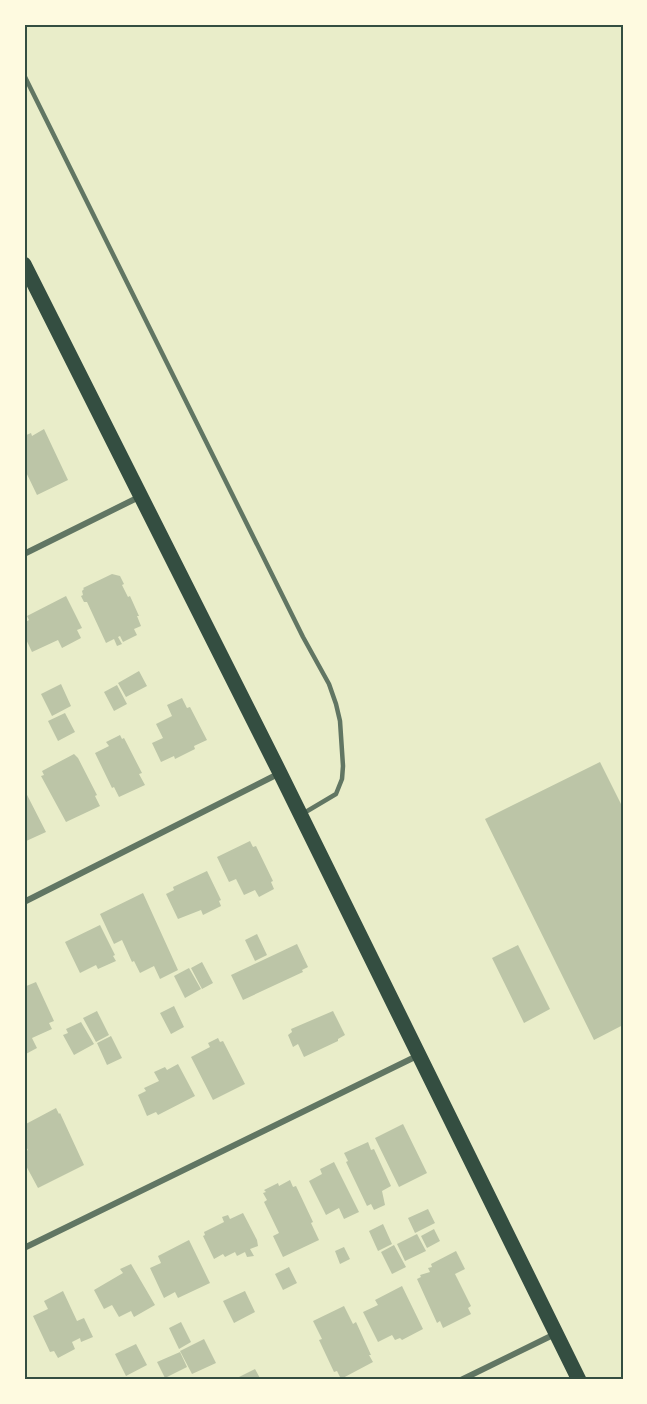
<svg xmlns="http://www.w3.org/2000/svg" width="647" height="1404" font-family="'Work Sans',sans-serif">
<rect width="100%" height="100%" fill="#e9edc9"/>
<!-- building -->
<path fill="#bcc5a7" d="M44 429 68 480 37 495 24 468V436L31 433 32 436Z
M112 574 120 576 124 584 122 585 128 597 130 596 139 616H137L141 626 134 629 137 635 123 642 120 636 118 637 122 644 117 646 114 639 106 643 87 602H84L81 596 83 595 82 591 84 589 83 588Z
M66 596 82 628 77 630 81 638 62 648 58 640 32 652 24 635V623L29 620 27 616Z
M139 671 147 686 126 697 118 683Z
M61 684 71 706 52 716 41 694Z
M117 685 127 704 114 711 104 692Z
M182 698 187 708 190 707 207 740 194 746 195 749 175 759 174 756 161 762 152 743 163 738 156 724 172 716 167 705Z
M65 713 75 732 58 741 48 721Z
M120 735 122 739 124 738 142 773 139 774 145 785 119 797 114 787 112 788 95 753 109 746 106 742Z
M74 754 78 758 97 795 95 796 100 806 66 822 41 776 44 775 42 771Z
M600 762 623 808V1025L594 1040 485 819Z
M24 789 46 832 24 842Z
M250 841 253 847 256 846 273 881 271 882 274 889 259 897 255 890 244 895 236 879 229 882 217 857Z
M207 871 221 900 219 901 221 906 203 915 201 910 178 919 166 894 174 890 173 887Z
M143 893 178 970 160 979 154 966 140 973 134 961 132 962 122 940 114 944 100 914Z
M100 925 115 955 113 956 116 961 98 969 96 965 80 973 65 942Z
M257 934 267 955 255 961 245 940Z
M297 944 308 967 302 970 303 972 243 1000 231 975Z
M518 945 550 1009 524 1023 492 958Z
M202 962 213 983 202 989 191 968Z
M189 968 201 989 185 998 174 976Z
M36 982 54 1021 49 1023 52 1029 32 1038 37 1048 24 1055V987Z
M174 1006 184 1027 171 1034 160 1013Z
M97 1011 109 1035 96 1042 83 1018Z
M333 1011 345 1035 338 1039V1041L304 1057 298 1044 293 1047 288 1035 292 1032 291 1029Z
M81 1022 94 1044 74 1055 63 1035 68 1033 66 1029Z
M111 1036 122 1058 107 1065 97 1043Z
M218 1038 220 1042 223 1041 245 1084 213 1100 191 1057 210 1047 208 1043Z
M178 1064 195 1096 158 1115 156 1112 147 1116 138 1095 146 1091 144 1088 159 1081 154 1072 165 1067 167 1070Z
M56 1108 59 1114 60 1113 84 1165 38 1188 24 1162V1152L28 1150 24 1143V1125Z
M403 1124 427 1173 399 1187 375 1138Z
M368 1142 371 1150 374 1149 391 1186 382 1191 385 1205 374 1210 371 1204 367 1206 346 1162 348 1161 344 1153Z
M334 1162 359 1212 344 1219 339 1208 326 1215 309 1181 322 1174 320 1169Z
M290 1180 293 1187 296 1186 313 1222 311 1223 319 1240 283 1257 273 1236 279 1233 264 1202 267 1200 263 1193 266 1192 264 1190 278 1183 279 1186Z
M428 1209 435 1223 415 1233 408 1218Z
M243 1213 257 1240 258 1246 250 1249 254 1256 247 1257 245 1252 237 1256 235 1252 225 1257 223 1254 214 1259 203 1236 205 1235 204 1232 224 1222 222 1217 228 1215 230 1219Z
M383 1224 392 1244 378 1251 369 1231Z
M434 1229 440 1241 427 1248 421 1236Z
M417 1234 426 1251 405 1261 397 1244Z
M189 1240 210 1283 178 1298 175 1292 164 1298 150 1268 161 1263 158 1256Z
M394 1245 406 1267 392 1274 381 1252Z
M344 1247 350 1259 340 1264 335 1251Z
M456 1251 465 1269 455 1274 471 1306 468 1308 471 1314 443 1328 440 1321 437 1323 417 1279 421 1277 420 1275 430 1272 428 1268 432 1267 431 1264Z
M131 1264 155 1305 134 1317 131 1311 119 1317 112 1305 104 1309 94 1290 123 1273 120 1269Z
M289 1267 297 1283 283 1290 275 1274Z
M402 1286 423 1329 402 1340 400 1338 395 1340 392 1335 378 1342 363 1312 378 1305 375 1300Z
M63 1291 77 1321 84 1318 93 1337 81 1342 80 1338 72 1342 75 1349 58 1358 54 1351 50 1352 33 1316 48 1309 44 1301Z
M245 1291 255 1312 234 1323 223 1301Z
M344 1306 353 1324 356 1322 371 1355H369L373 1362 341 1379 337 1371 334 1372 319 1340 322 1339 313 1321Z
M181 1322 191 1342 179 1349 169 1328Z
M204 1339 216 1363 192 1374 180 1351Z
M136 1344 147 1365 126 1376 115 1354Z
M180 1352 187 1367 165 1378 157 1362Z
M255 1369 261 1380H233Z"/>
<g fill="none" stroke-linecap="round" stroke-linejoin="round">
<!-- service -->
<path stroke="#617663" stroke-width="4.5" d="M24 75 303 637 329 684 336 704 340 721 343 766 342 779 336 794 304 813"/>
<!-- minor -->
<path stroke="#617663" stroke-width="6" d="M24 554 139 497
M24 902 278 774
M24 1248 419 1055
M461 1380 555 1334"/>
<!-- primary -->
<path stroke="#344e41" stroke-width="15" d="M24 264 280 773 579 1380"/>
</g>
<!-- border -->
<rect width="647" height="1404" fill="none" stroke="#fefae0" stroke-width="51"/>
<rect x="26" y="26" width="596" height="1352" fill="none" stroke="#344e41" stroke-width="2"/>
</svg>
